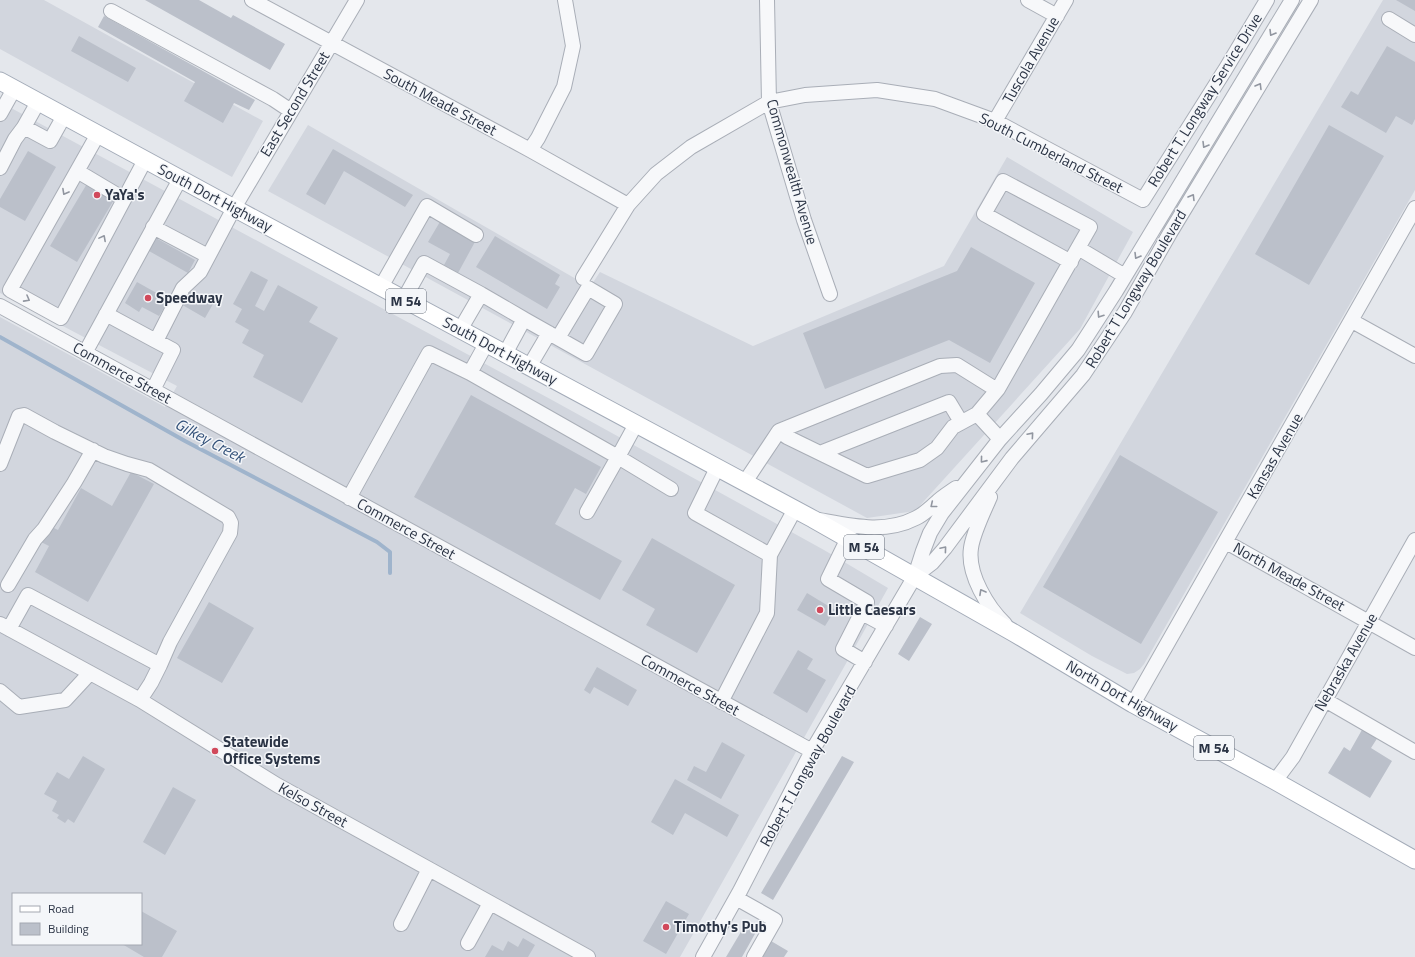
<svg xmlns="http://www.w3.org/2000/svg" width="1415" height="957" font-family="'Titillium Web',sans-serif">
<rect width="100%" height="100%" fill="#e4e7ec"/>
<!-- built -->
<path fill="#d2d6de" fill-rule="evenodd" d="M0 0H44L263 121 232 177 0 49Z
M1383 0H1415V190L1144 664 1140 669 1134 673 1127 674 1092 656 1020 613Z
M0 102 552 400 824 550 888 588 844 667 680 957H0V317L165 407 177 386 0 293ZM13 894H141V944H13Z
M308 125 590 287 600 272 753 346 944 266 1007 157 1133 232 1080 329 915 511 867 518 268 191Z"/>
<g fill="none" stroke-linecap="round" stroke-linejoin="round">
<!-- stream -->
<path stroke="#9fb4cc" stroke-width="4" d="M0 337 185 441 377 542 390 552V573"/>
</g>
<!-- building -->
<path fill="#bbc0ca" d="M145 0H199L231 18 233 15 285 44 270 70Z
M1396 0H1415V11Z
M104 16 255 100 249 110 234 103 223 123 184 101 195 82 98 27Z
M79 36 136 68 128 82 71 51Z
M1387 46 1415 62V119L1412 125 1396 116 1386 133 1341 107 1351 91 1358 95Z
M1329 125 1384 156 1309 285 1255 254Z
M333 149 413 195 405 207 344 171 325 205 306 194Z
M28 151 56 167 25 221 0 207V199Z
M88 182 115 198 77 262 50 246Z
M441 220 476 240 458 273 444 265 450 254 428 242Z
M495 236 560 275 555 284 560 287 547 309 476 267Z
M156 238 195 260 188 273 149 251Z
M971 247 1035 283 990 363 949 340 825 389 803 333 957 271Z
M251 271 268 280 255 306 264 311 278 285 318 307 309 322 338 338 302 403 253 377 264 355 242 343 249 330 235 322 242 309 233 304Z
M137 282 169 300 159 316 142 307 139 312 125 303Z
M187 290 213 304 205 318 179 303Z
M471 395 601 467 586 494 575 488 555 524 622 561 600 600 414 497Z
M1120 455 1218 512 1141 644 1043 587Z
M131 472 154 484 88 602 35 572 49 546 41 542 50 526 58 530 81 488 112 506Z
M652 538 735 585 697 653 646 625 655 609 622 590Z
M807 593 835 610 825 626 797 610Z
M209 602 254 628 222 683 177 658Z
M920 617 932 624 909 661 898 654Z
M798 650 813 659 807 669 826 680 807 713 773 693Z
M597 667 637 690 628 706 594 687 590 694 584 690Z
M1363 728 1378 737 1371 748 1392 761 1370 798 1328 773 1344 747 1350 751Z
M722 742 745 755 721 799 687 780 694 766 706 772Z
M83 756 105 769 74 823 68 819 65 823 57 818 59 815 52 811 57 801 44 794 57 772 69 779Z
M842 756 854 762 773 900 761 893Z
M675 779 739 815 727 837 685 813 673 835 651 822Z
M173 787 196 800 165 855 143 842Z
M666 901 689 914 666 954 643 941Z
M141 911 177 931 162 957H144L122 944H141Z
M745 925 756 932 742 957H726Z
M523 938 535 945 528 957H485L492 945 503 951 508 941 518 947Z
M771 941 788 951 784 957H762Z"/>
<g fill="none" stroke-linecap="round" stroke-linejoin="round">
<defs>
<path id="minor" d="M252 0 530 150 628 205
M767 0 769 102 804 220 830 294
M1028 0 1057 16
M111 11 273 99 291 111
M1389 19 1415 35
M38 102 24 127 50 141 64 116
M0 114 14 89
M995 121 1066 0
M98 134 10 290 61 318 145 160
M530 150 538 138 564 87 573 46 565 0
M0 168 15 139 24 127
M77 171 124 199
M153 227 208 256
M1071 262 984 214 1003 181 1090 227 1078 248
M583 278 628 205 656 174 691 147 769 102 805 95 877 90 935 99 995 121 1143 200 1225 70 1267 0
M381 287 427 206 476 235
M404 299 424 263 481 294
M0 306 812 751
M106 314 156 341 183 288 200 272 234 208 357 0
M524 319 586 354 615 304 588 288 558 338
M1352 321 1415 356
M460 330 481 294 524 319 505 354
M85 353 180 179
M529 367 549 333
M470 373 618 457 636 424
M153 390 173 350 156 341
M977 414 1000 439
M779 431 940 366 957 365 997 390
M820 453 949 402 961 422
M0 464 19 416 24 415 55 432 104 456 127 464 149 470 228 517 231 523 230 533 170 642 160 665
M717 468 695 513 770 555 795 509
M745 482 779 431 787 437 867 476 920 460 937 448 953 427 977 414 998 389 1078 248 1125 276
M990 497C984 511 973 533 971 548 967 574 988 608 1005 624
M349 498 429 353 470 373 486 344
M587 512 618 457 671 489
M819 520C852 526 885 534 916 518 923 515 930 508 936 503 942 497 949 493 956 488
M848 538 828 579 867 602 843 649 865 662
M1226 542 1415 648
M915 576 932 563 945 548 1012 458 1083 375 1125 312 1170 233 1311 0
M8 585 35 539 44 529 74 483 93 450
M862 613 886 626
M0 624 140 700 277 785 588 957
M9 629 28 595 160 665 151 683 140 700
M0 691 19 707 65 700 90 673
M1325 700 1415 752
M721 702 767 613 770 555
M1133 704 1415 208
M1275 781 1293 757 1415 540
M736 898 775 920 754 957
M401 924 429 869
M468 943 490 903
M703 957 740 891 812 751 915 576 923 551 930 533 942 513 1000 439 1041 394 1078 350 1116 291 1292 0"/>
<path id="major" d="M0 81 234 208 813 519 1014 633 1133 704 1275 781 1415 860"/>
</defs>
<!-- minor casing -->
<use href="#minor" stroke="#a9aeb7" stroke-width="16"/>
<!-- major casing -->
<use href="#major" stroke="#a3abb8" stroke-width="19"/>
<!-- minor -->
<use href="#minor" stroke="#f7f8fa" stroke-width="14"/>
<!-- major -->
<use href="#major" stroke="#fff" stroke-width="17"/>
</g>
<!-- one-way arrows -->
<defs><path id="oneway-chevron" d="M-2-3.5L2.5 0L-2 3.5" fill="none" stroke-width="1.6" stroke-linecap="round" stroke-linejoin="round"/></defs>
<g stroke="#9196a0">
<use href="#oneway-chevron" transform="translate(1272 33) rotate(121)"/>
<use href="#oneway-chevron" transform="translate(1259 86) rotate(-59)"/>
<use href="#oneway-chevron" transform="translate(1205 145) rotate(121)"/>
<use href="#oneway-chevron" transform="translate(65 192) rotate(119)"/>
<use href="#oneway-chevron" transform="translate(1192 197) rotate(-59)"/>
<use href="#oneway-chevron" transform="translate(103 238) rotate(-62)"/>
<use href="#oneway-chevron" transform="translate(1137 256) rotate(121)"/>
<use href="#oneway-chevron" transform="translate(27 299) rotate(29)"/>
<use href="#oneway-chevron" transform="translate(1100 315) rotate(123)"/>
<use href="#oneway-chevron" transform="translate(1031 435) rotate(-49)"/>
<use href="#oneway-chevron" transform="translate(983 460) rotate(129)"/>
<use href="#oneway-chevron" transform="translate(933 505) rotate(141)"/>
<use href="#oneway-chevron" transform="translate(944 549) rotate(-50)"/>
<use href="#oneway-chevron" transform="translate(982 592) rotate(-119)"/>
</g>
<!-- markers -->
<g fill="#d1495b" stroke="#f4f6f9" stroke-width="1.5">
<circle cx="97" cy="195" r="4"/>
<circle cx="148" cy="298" r="4"/>
<circle cx="820" cy="610" r="4"/>
<circle cx="215" cy="751" r="4"/>
<circle cx="666" cy="927" r="4"/>
</g>
<g text-anchor="middle" stroke-width="3" stroke-linejoin="round" paint-order="stroke">
<!-- shield labels -->
<g fill="#f4f6f9" stroke="#676e7b" stroke-width="1">
<rect x="386" y="289" width="40" height="24" rx="3"/>
<rect x="844" y="535" width="40" height="24" rx="3"/>
<rect x="1194" y="736" width="40" height="24" rx="3"/>
</g>
<g font-size="14" font-weight="bold" fill="#2b3445">
<text x="406" y="306">M 54</text>
<text x="864" y="552">M 54</text>
<text x="1214" y="753">M 54</text>
</g>
<!-- street labels -->
<g font-size="15" fill="#2b3445" stroke="#f4f6f9">
<text transform="translate(1031 60) rotate(-60)" y="5">Tuscola Avenue</text>
<text transform="translate(1205 100) rotate(-58)" y="5">Robert T. Longway Service Drive</text>
<text transform="translate(440 102) rotate(28)" y="5">South Meade Street</text>
<text transform="translate(295 104) rotate(-59)" y="5">East Second Street</text>
<text transform="translate(1051 153) rotate(27)" y="5">South Cumberland Street</text>
<text transform="translate(792 172) rotate(74)" y="5">Commonwealth Avenue</text>
<text transform="translate(215 198) rotate(28)" y="5">South Dort Highway</text>
<text transform="translate(1136 289) rotate(-59)" y="5">Robert T Longway Boulevard</text>
<text transform="translate(500 351) rotate(28)" y="5">South Dort Highway</text>
<text transform="translate(122 373) rotate(29)" y="5">Commerce Street</text>
<text transform="translate(1275 456) rotate(-60)" y="5">Kansas Avenue</text>
<text transform="translate(406 529) rotate(29)" y="5">Commerce Street</text>
<text transform="translate(1289 577) rotate(29)" y="5">North Meade Street</text>
<text transform="translate(1346 662) rotate(-60)" y="5">Nebraska Avenue</text>
<text transform="translate(690 685) rotate(29)" y="5">Commerce Street</text>
<text transform="translate(1122 696) rotate(30)" y="5">North Dort Highway</text>
<text transform="translate(808 766) rotate(-61)" y="5">Robert T Longway Boulevard</text>
<text transform="translate(313 805) rotate(29)" y="5">Kelso Street</text>
</g>
<!-- poi labels -->
<g font-size="15" font-weight="bold" fill="#2b3445" stroke="#f4f6f9" text-anchor="start">
<text x="105" y="200">YaYa's</text>
<text x="156" y="303">Speedway</text>
<text x="828" y="615">Little Caesars</text>
<text x="223" y="747">Statewide<tspan x="223" dy="17">Office Systems</tspan></text>
<text x="674" y="932">Timothy's Pub</text>
</g>
<!-- water labels -->
<g font-size="16" font-style="italic" fill="#34527a" stroke="#f4f6f9">
<text transform="translate(210 440) rotate(28)" y="6">Gilkey Creek</text>
</g>
</g>
<!-- legend -->
<rect x="12" y="893" width="130" height="52" fill="#f4f6f9" stroke="#a4a8b1"/>
<rect x="20" y="906" width="20" height="6" fill="#ffffff" stroke="#a4a8b1"/>
<text x="48" y="913" font-size="12" fill="#2b3445">Road</text>
<rect x="20" y="923" width="20" height="12" fill="#bbc0ca" stroke="#a4a8b1"/>
<text x="48" y="933" font-size="12" fill="#2b3445">Building</text>
</svg>
